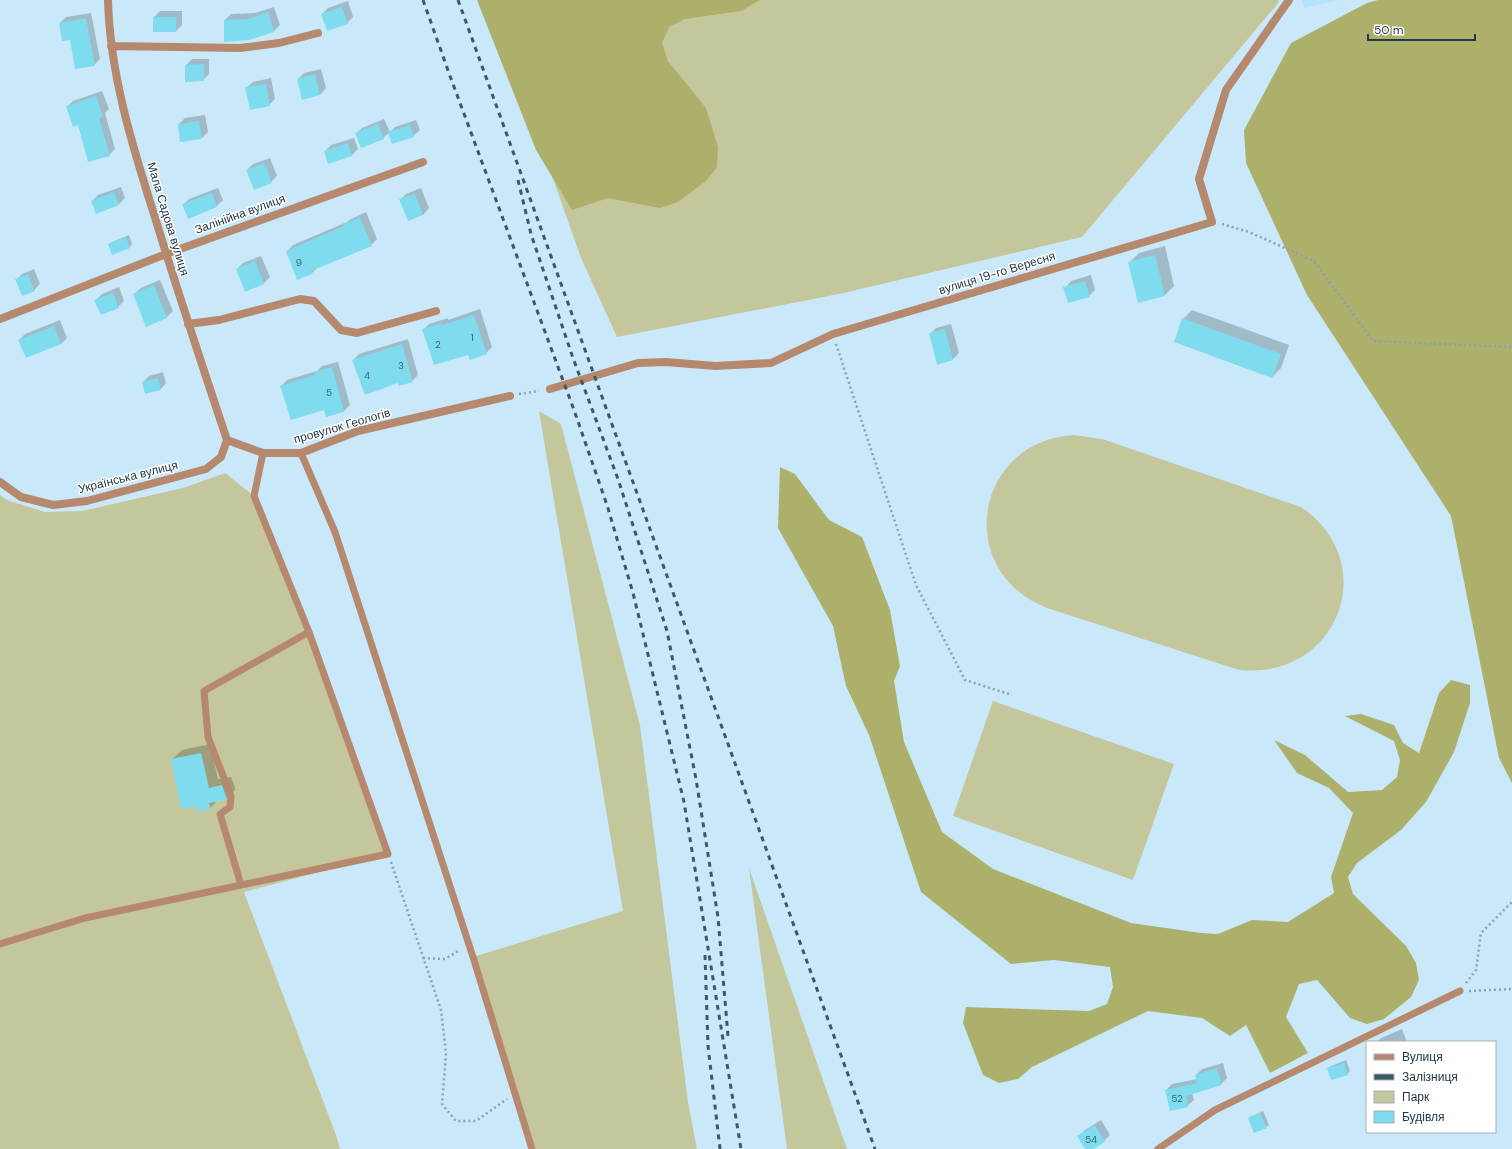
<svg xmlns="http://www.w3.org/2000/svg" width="1512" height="1149" font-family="'DM Sans',sans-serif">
<rect width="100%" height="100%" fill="#c9e9fa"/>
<!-- built -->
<path fill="#b2e4fe" d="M1302 0H1340L1304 8Z"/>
<!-- green -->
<path fill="#c4c79c" d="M490 0H1278L1279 2 1082 237 839 294 617 337 581 258Z
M539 411 561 424 640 725 688 1102 697 1149H532L473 957 623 911Z
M1074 435 1102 439 1301 507C1383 563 1338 680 1239 670L1047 608C953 571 974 441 1074 435Z
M225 473 254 496 309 632 388 854 244 892 336 1135 340 1149H0V495L7 500 45 512 82 511 183 488Z
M993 701 1174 764 1133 880 953 816Z
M749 868 847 1149H787Z"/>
<!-- forest -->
<path fill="#adb06b" d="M477 0H760L741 11 685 19 669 27 662 43 668 61 706 108 718 147 717 167 706 181 678 202 660 208 608 198 572 210 536 150Z
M1378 0H1512V783L1499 758 1451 516 1307 295 1246 163 1244 130 1291 43 1367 3Z
M780 467 795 474 829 520 862 537 890 610 900 666 894 681 904 742 942 832 993 869 1131 923 1201 933 1218 934 1252 920 1288 922 1334 893 1331 877 1353 813 1329 788 1297 773 1274 740 1305 755 1348 792 1382 790 1397 777 1400 760 1394 741 1345 716 1361 714 1394 725 1403 743 1419 753 1439 693 1451 680 1470 685V703L1454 752 1426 802 1401 830 1357 863 1348 877 1353 894 1406 946 1416 963 1419 980 1411 997 1384 1019 1367 1024 1350 1018 1317 980 1299 984 1286 1017 1308 1053 1270 1073 1246 1025 1230 1036 1202 1018 1148 1011 1032 1067 1018 1079 999 1083 983 1075 963 1023 966 1007 1089 1011 1107 1004 1113 987 1110 967 1054 960 1011 964 921 892 869 735 846 686 833 626 778 528Z"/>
<!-- shadow -->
<path fill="#0003" d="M348 1 353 17 347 23 322 14 328 8Z
M274 7 280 25 274 31 225 20 231 14 255 13Z
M160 11H182V25L176 31 154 17Z
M91 13 100 59 94 65 71 39 60 23 66 17Z
M192 59H209V74L203 80 186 65Z
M321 69 326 88 320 95 298 79 304 73Z
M271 78 275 99 269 105 246 88 253 82Z
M102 91 109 109 105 113 115 149 109 155 78 124 67 107 73 101Z
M205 115 208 132 202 138 179 124 185 118Z
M384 119 390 132 395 127 416 120 420 130 413 136 389 133 383 138 356 134 362 128Z
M354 138 358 149 352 155 325 151 331 145Z
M270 158 277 176 271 182 247 170 253 164Z
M121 187 125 198 119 204 97 213 92 201 98 195Z
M218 188 223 200 217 206 183 205 189 199Z
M421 188 429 208 423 215 400 200 406 194Z
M366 212 377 239 371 245 318 267 312 273 298 279 287 251 293 245 347 222 351 219Z
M129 235 132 244 130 247 113 254 109 244 112 242Z
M1165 246 1174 286 1165 295 1139 302 1129 263 1139 253Z
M261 256 270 277 264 283 237 269 243 263Z
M34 269 40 284 34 290 16 280 22 274Z
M1091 275 1095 290 1089 296 1065 288 1071 281Z
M160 280 173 311 167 317 134 294 141 288Z
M119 287 124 301 118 307 96 300 102 294Z
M480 309 492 347 486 353H468L423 330 429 324 448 318V320Z
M1192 310 1289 345 1281 368 1272 377 1183 319Z
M60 320 67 338 61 344 26 357 19 340 25 334Z
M951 324 959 353 953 359 938 363 930 334 936 328Z
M408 339 418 375 412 381 399 382 353 360 359 354Z
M338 362 350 405 344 411 325 409 281 386 287 380 317 371 322 366Z
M163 372 166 383 160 390 143 382 149 376Z
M210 744 218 779 231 777 235 787V790L225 799 217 801 210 808 197 805 172 759 182 750Z
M1402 1029 1407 1042H1377L1381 1038Z
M1346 1060 1350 1071 1347 1074 1328 1068 1331 1066Z
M1223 1063 1227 1078 1221 1084 1192 1093 1194 1100 1187 1106 1166 1090 1172 1084 1197 1079 1196 1075 1202 1069Z
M1263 1111 1269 1125 1266 1127 1249 1118 1252 1116Z
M1101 1120 1110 1135 1104 1141 1091 1149H1086L1079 1136 1085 1130Z"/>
<!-- building -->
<path fill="#7fdcee" d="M342 7 348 24 327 31 321 14Z
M268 12 274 32 249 40 224 42V20L248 19Z
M153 17H176V32H153Z
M86 18 95 66 75 69 70 40 62 41 59 23Z
M204 64V81L185 82V65Z
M315 74 320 95 302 100 297 79Z
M266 84 270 106 250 110 245 87Z
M96 96 103 116 99 118 110 156 88 162 78 125 73 127 66 106Z
M199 121 202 139 180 142 178 124Z
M378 124 384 139 361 148 355 133Z
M410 125 414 137 392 144 388 132Z
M348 143 352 156 328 164 324 151Z
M264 163 272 183 254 190 246 170Z
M114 192 119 205 96 214 91 201Z
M212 193 217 207 188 219 182 204Z
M415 194 423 215 408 221 399 199Z
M360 218 372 246 311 271 312 274 297 280 286 251 344 226 343 224Z
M126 237 130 248 112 255 108 244Z
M1155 255 1165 296 1138 303 1128 262Z
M255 261 264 284 245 292 236 269Z
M28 274 35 291 22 296 15 279Z
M1085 281 1090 297 1068 303 1063 287Z
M154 285 167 318 146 327 133 294Z
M113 293 119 308 101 315 94 300Z
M474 315 487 354 470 360 468 355 434 365 422 329 442 323V325Z
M1182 318 1281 354 1272 378 1174 342Z
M54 326 61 344 26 358 18 340Z
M945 329 953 360 937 365 929 333Z
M402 344 413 382 399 386 398 383 365 395 352 360Z
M332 367 344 412 326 417 324 410 291 420 280 386 315 375 314 372Z
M158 378 161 390 145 394 142 382Z
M201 753 209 788 222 785 226 797V800L209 803 211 809 197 812 196 806 181 809 171 759Z
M1344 1063 1348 1075 1331 1080 1327 1068Z
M1217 1068 1222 1085 1186 1096 1188 1107 1170 1111 1165 1090 1197 1083 1195 1075Z
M1260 1113 1267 1128 1254 1133 1248 1118Z
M1095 1125 1105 1142 1093 1149H1085L1077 1136Z"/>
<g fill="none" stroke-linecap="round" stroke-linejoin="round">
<!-- path -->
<path stroke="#86a2b1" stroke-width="2.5" stroke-dasharray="2 3" stroke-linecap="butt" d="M1222 224 1249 232 1314 261 1373 341 1512 347
M836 344 916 585 965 680 1012 695
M519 394 539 391
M391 862 441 1010 446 1053 442 1104 456 1121H476L507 1099
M423 958 445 959 460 950
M1466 983 1476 970 1481 933 1512 902
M1469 991 1512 989"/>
<!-- service -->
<path stroke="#b6886d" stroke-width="7" d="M301 453 335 532 473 957 532 1149
M241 885 220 814 230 807 231 796 208 737 204 691 309 632
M0 944 85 918 388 854 309 632 254 496 263 453
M1158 1149 1215 1110 1460 991"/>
<!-- minor -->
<path stroke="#b6886d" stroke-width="8" d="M108 0C110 77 134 151 157 224 179 296 203 368 227 440
M111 46 240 48 279 43 318 33
M0 319 166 254 423 162
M188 324 219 320 300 299 314 301 341 330 357 333 436 311
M550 389 638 363 666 362 715 366 771 363 833 334 1212 222 1199 179 1226 90 1289 0
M227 440 263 453H301L358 431 510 396
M0 482 21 497 53 505 87 501 206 469 221 457 227 440"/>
<!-- rail -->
<path stroke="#3f5764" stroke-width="3" stroke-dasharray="5 5" stroke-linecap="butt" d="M423 0 450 76 574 410 607 505 633 593 684 802 741 1149
M458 0 875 1149
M518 180 531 234 573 358 618 479 667 631 696 779 718 917 728 1036
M705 955 708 1046 720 1149"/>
</g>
<g text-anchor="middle" stroke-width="3" stroke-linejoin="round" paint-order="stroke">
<!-- number labels -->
<g font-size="10" fill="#39616e">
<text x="299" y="266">9</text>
<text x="472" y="341">1</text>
<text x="438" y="348">2</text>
<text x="401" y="369">3</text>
<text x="367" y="379">4</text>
<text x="329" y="396">5</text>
<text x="1177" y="1102">52</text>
<text x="1091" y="1143">54</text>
</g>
<!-- street labels -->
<g font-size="12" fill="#223844" stroke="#fff">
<text transform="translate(240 214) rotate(-20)" y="4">Залінійна вулиця</text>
<text transform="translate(168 219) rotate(73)" y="4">Мала Садова вулиця</text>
<text transform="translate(997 273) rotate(-17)" y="4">вулиця 19-го Вересня</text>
<text transform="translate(342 426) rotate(-16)" y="4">провулок Геологів</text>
<text transform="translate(128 477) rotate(-14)" y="4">Українська вулиця</text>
</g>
</g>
<!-- legend -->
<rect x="1366" y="1041" width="130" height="92" fill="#ffffff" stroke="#a7afb4"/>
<rect x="1374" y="1054" width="20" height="6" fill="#b6886d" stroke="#a7afb4"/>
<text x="1402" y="1061" font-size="12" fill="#223844">Вулиця</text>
<rect x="1374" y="1074" width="20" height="6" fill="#3f5764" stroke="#a7afb4"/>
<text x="1402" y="1081" font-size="12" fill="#223844">Залізниця</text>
<rect x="1374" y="1091" width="20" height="12" fill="#c4c79c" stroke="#a7afb4"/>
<text x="1402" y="1101" font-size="12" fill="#223844">Парк</text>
<rect x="1374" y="1111" width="20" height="12" fill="#7fdcee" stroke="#a7afb4"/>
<text x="1402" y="1121" font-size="12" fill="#223844">Будівля</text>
<!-- scale -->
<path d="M1368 34v6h107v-6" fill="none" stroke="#223844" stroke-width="2"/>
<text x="1374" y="34" font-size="12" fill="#223844" stroke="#ffffff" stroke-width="3" paint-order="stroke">50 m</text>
</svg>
